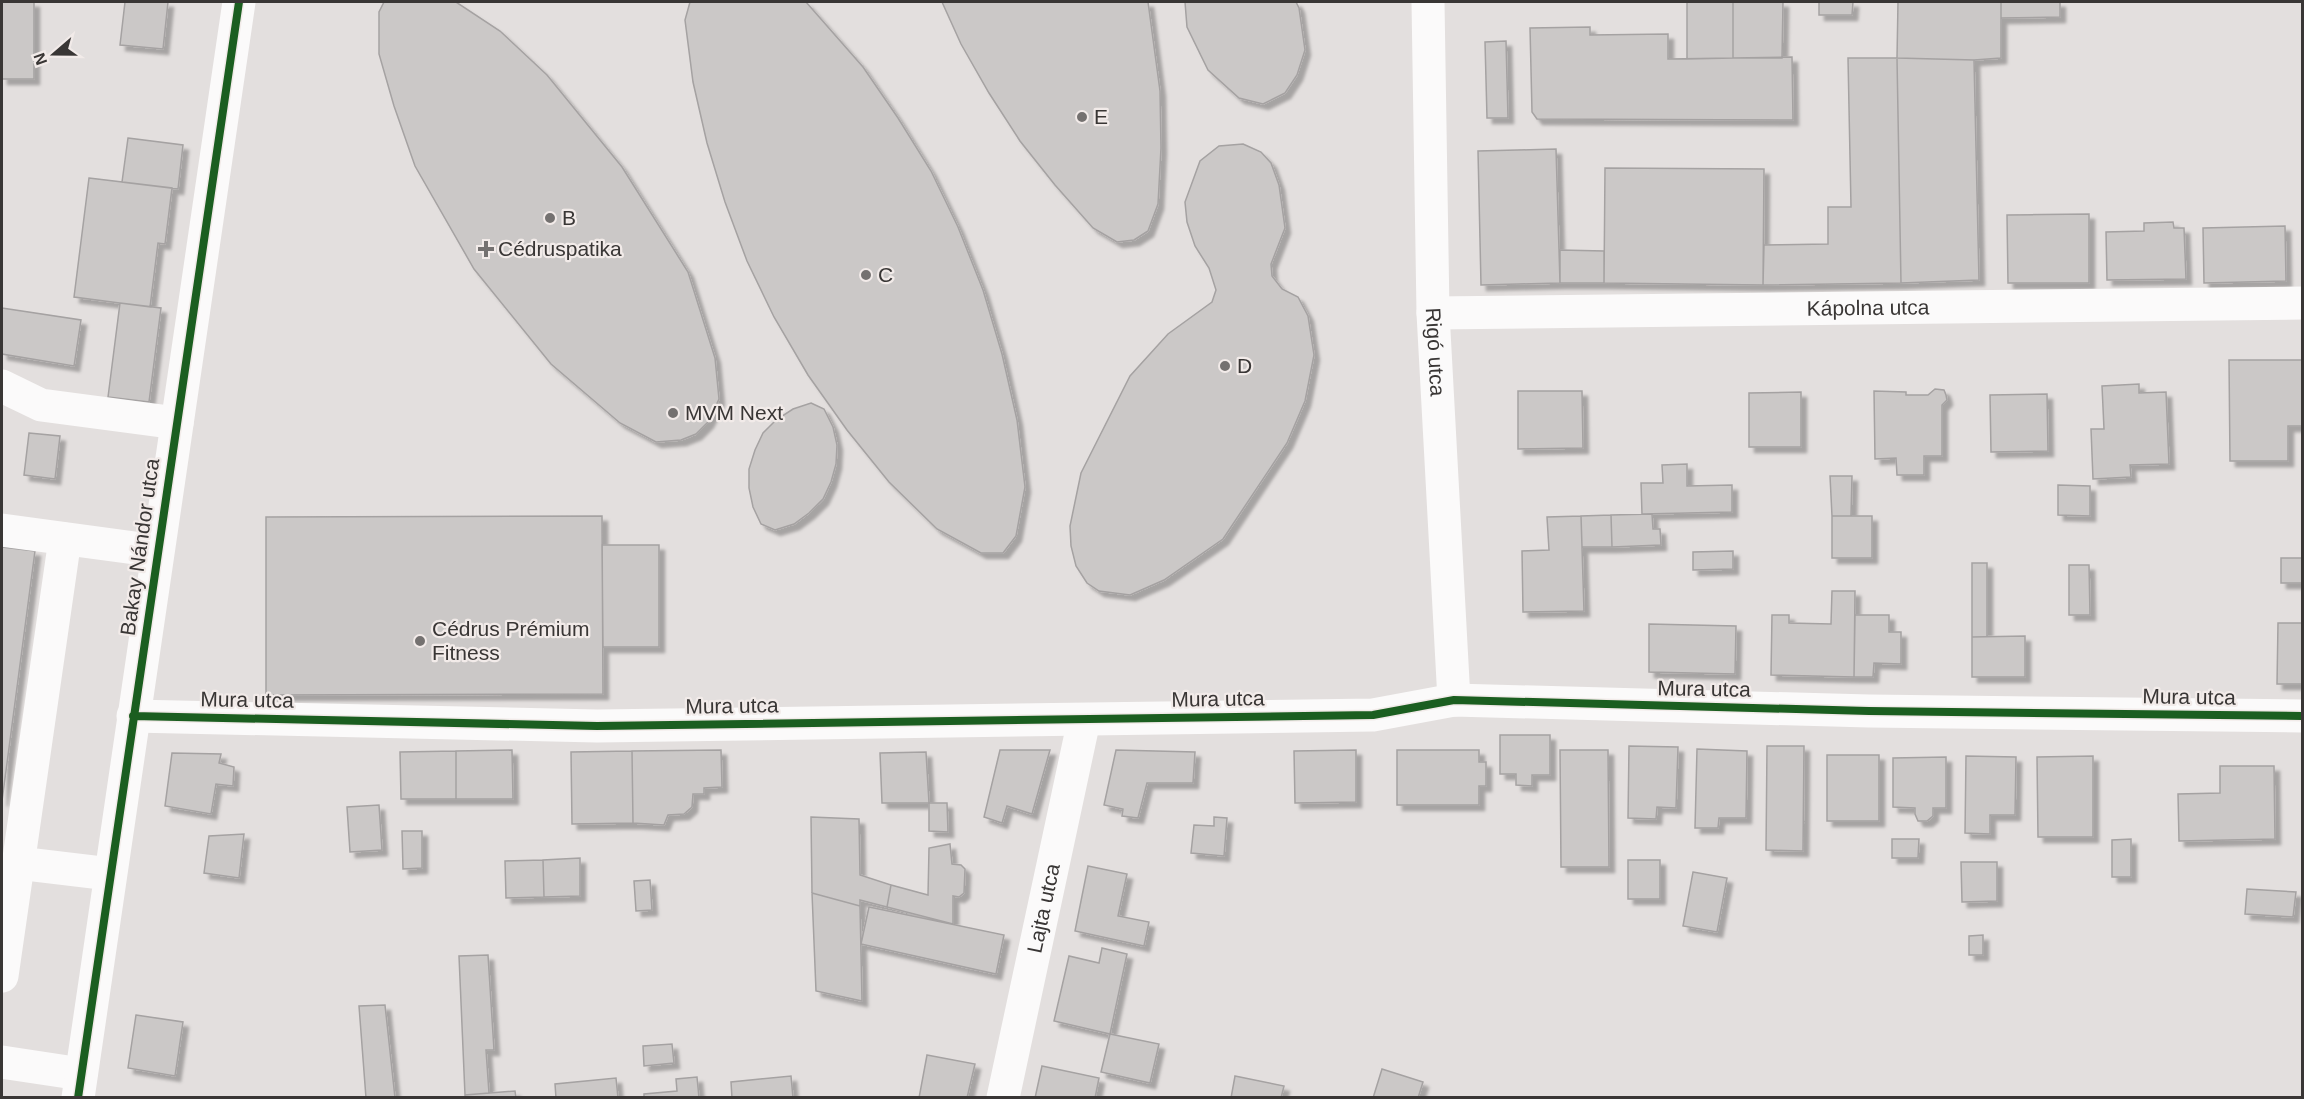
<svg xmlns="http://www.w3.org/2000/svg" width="2304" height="1099" font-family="Helvetica,sans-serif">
<defs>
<filter id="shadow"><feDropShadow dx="5.5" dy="5.5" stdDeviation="1.5" flood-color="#0004"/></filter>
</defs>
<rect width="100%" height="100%" fill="#e3dfde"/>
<!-- building -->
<path fill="#cbc8c7" stroke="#a5a2a2" stroke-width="1.5" filter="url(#shadow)" d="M2 2H34V79H2Z
M125 2H168L163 49 120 45Z
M384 2H456L500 31 547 75 622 167 688 272 715 358 719 399 708 422 696 434 681 440 656 442 620 423 551 364 474 269 415 166 394 106 379 54V12Z
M690 2H806L863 67 898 118 931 171 958 227 983 290 1002 354 1017 420 1025 487 1016 536 1003 553H981L937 529 889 482 847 430 808 375 774 317 747 261 725 202 707 143 693 82 685 20Z
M942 2H1148L1160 91 1161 148 1158 204 1148 231 1134 240 1117 242 1093 228 1055 185 1020 141 989 93 961 44Z
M1185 2H1296L1299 8 1305 50 1297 75 1285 93 1263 104 1239 98 1208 70 1187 27Z
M1687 2H1733V58L1687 59Z
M1733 2H1783L1782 58H1733Z
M1819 2H1853L1852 15H1819Z
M1898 2H2001V58L1974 60 1897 58Z
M2001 2H2060V17L2001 18Z
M1590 27V35L1668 34V59L1792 57 1793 120 1537 119 1532 112 1530 28Z
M1506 41 1508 118H1487L1485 42Z
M1848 58H1897L1901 283 1763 285 1764 245 1828 244V207H1851Z
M1897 58 1974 60 1979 280 1901 283Z
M128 138 183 145 178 189 122 182Z
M1243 144 1261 152 1271 163 1279 185 1285 228 1271 264 1272 276 1282 289 1298 297 1308 316 1314 355 1305 401 1287 443 1223 539 1164 580 1130 595 1099 591 1087 583 1076 566 1071 546 1070 526 1081 473 1130 376 1168 334 1212 302 1216 290 1209 268 1195 246 1187 222 1185 202 1200 161 1219 146Z
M1556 149 1560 283 1481 285 1478 151Z
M1605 168 1764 169 1763 285 1604 283Z
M89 178 172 188 165 244 158 243 150 307 74 297Z
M2089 214V283H2008L2007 215Z
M2173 222 2174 228H2184L2186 279 2107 280 2106 232 2144 231V223Z
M2285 226 2286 281 2204 283 2203 228Z
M1560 250 1604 251V283H1560Z
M120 303 161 308 149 402 108 397Z
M2 308 81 320 74 366 2 354Z
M2229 360H2302V426H2288V461H2230Z
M2139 384V393L2166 392 2169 464 2130 465 2131 477 2093 479 2091 429H2104L2102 386Z
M1935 389 1944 390 1946 395 1947 400 1942 405V456H1924V475H1897L1896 458 1875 459 1874 391 1906 392V395H1928Z
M1518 391H1582L1583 448 1518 449Z
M1801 392V447H1749V393Z
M2047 394 2048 451 1991 452 1990 395Z
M811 403 824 409 833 427 837 445 836 464 831 482 823 499 809 513 794 524 775 530 761 524 753 507 749 488V469L755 450 763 433 776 420 793 409Z
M29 433 60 436 55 479 24 475Z
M1687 464V486L1732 485V512L1642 514 1641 483H1663L1662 465Z
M1830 476H1852L1851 516H1832Z
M2058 485 2090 486V516L2058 515Z
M1652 514 1653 529H1660L1661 545 1612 547 1611 515Z
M1611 515 1612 547H1582L1581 516Z
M602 516 603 694 266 695V517Z
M1581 516 1584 611 1523 612 1522 551 1549 550 1547 517Z
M1832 516H1872V558H1832Z
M602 545H659V647H603Z
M2 547 35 551 2 801Z
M1733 551V569L1693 570V552Z
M2281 558H2302V583H2281Z
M1972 563H1987V637H1972Z
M2069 565H2089L2090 615H2069Z
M1832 591H1855L1854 677 1771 675 1772 615H1789V623L1831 624Z
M1855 615H1889V632H1901V664L1874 663 1873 677H1854Z
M2278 623H2302V684H2277Z
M1649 624 1736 626 1735 674 1649 672Z
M2025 636V677H1972V637Z
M1500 735H1550V775H1532V786L1516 785V774H1500Z
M1629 746 1678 747 1676 808 1657 807 1656 819 1628 818Z
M1767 746H1804L1803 851 1766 850Z
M1697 749 1747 751 1746 818H1719L1718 828H1695Z
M512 750 513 799H456V751Z
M721 750 722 787 704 788V794H693L692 807 684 814 668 815 664 825 633 823 632 751Z
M1000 750H1050L1032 814 1007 806 1002 823 984 817Z
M1116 750 1195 752 1193 783H1147L1138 818 1122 816 1123 809 1104 805Z
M1356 750V802L1295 803 1294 751Z
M1397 750H1479V762H1486V786H1479V805H1397Z
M1560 750H1608L1609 867H1561Z
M456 751V799H401L400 752Z
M632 751 633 823 572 824 571 752Z
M926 752 929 803H882L880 753Z
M172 753 221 754 219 763 234 767 233 786 216 784 211 814 165 806Z
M1827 755H1879V821H1827Z
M1966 756 2016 757 2015 815H1990V834L1965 833Z
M2093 756V837H2038L2037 757Z
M1946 757V808H1933V816L1927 821H1918L1915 814V808L1893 807V758Z
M2220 766H2274L2275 839 2179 841 2178 794 2220 793Z
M929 803H947L948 832 929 831Z
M379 805 382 850 350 852 347 807Z
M811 817 859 819 860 875 891 885 887 907 860 900V906L812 893Z
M1214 817 1227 818 1224 856 1191 853 1194 825 1214 826Z
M402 831H422V868L403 869Z
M244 834 239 878 204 873 209 836Z
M1892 839H1919L1918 858H1892Z
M2131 839V877H2112V840Z
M950 844 952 864 961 865 965 869 964 893 959 897 953 896V924L887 907 891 885 928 895 929 848Z
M580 858V896L544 897 543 860Z
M543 860 544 897 506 898 505 861Z
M1628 860H1660V899H1628Z
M1961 862H1997V901L1962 902Z
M1088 866 1127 874 1118 916 1149 922 1144 946 1075 931Z
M1693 872 1727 878 1717 932 1683 926Z
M650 880 652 910 636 911 634 881Z
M2247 889 2296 892 2293 917 2245 914Z
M812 893 860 906 862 1001 816 991Z
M869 907 1004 935 996 974 861 944Z
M1983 935V955H1969V936Z
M1102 948 1127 954 1110 1034 1054 1021 1069 956 1099 963Z
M488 955 494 1050H486L489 1093 465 1095 459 956Z
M385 1005 395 1098H366L359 1006Z
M136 1015 183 1022 175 1076 128 1068Z
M1110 1034 1159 1044 1150 1083 1101 1072Z
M672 1044 674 1063 644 1066 643 1046Z
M927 1055 975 1064 967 1098H919Z
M1042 1066 1099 1078 1095 1098H1035Z
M1382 1069 1423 1082 1418 1098H1373Z
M791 1076 793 1098H732L731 1082Z
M1235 1076 1284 1086 1281 1098H1231Z
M697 1077 699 1098H644V1094L677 1091 676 1079Z
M616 1078 618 1098H556L555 1084Z
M515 1091 516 1098H465V1095Z"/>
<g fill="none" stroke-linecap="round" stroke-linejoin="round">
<!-- minor -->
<g stroke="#fbfafa" stroke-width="33">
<path id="s1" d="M1428 2 1433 313 1454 700"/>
<path id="s2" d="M1433 313 2302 303"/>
<path d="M2 386 41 405 177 423"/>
<path d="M2 530 157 551"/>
<path d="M133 716 597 726 1373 715 1454 700 1869 711 2302 716"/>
<path d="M18 863 110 874"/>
<path d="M2 976 65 539"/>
<path d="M2 1062 81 1074"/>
<path d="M78 1098 239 2"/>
<path id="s3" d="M1003 1098 1084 720"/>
</g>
<defs>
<path id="cycleway" d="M133 716 597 726 1373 715 1454 700 1869 711 2302 716
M78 1098 239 2"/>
</defs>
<!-- cycleway casing -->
<use href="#cycleway" stroke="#f2ebe9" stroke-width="11"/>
<!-- cycleway -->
<use href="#cycleway" stroke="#1b5e20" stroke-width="8"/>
</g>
<!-- markers -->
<g fill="#747170" stroke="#f2ebe9" stroke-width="2">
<circle cx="1082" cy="117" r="6"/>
<circle cx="550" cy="218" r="6"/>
<path d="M483 240h6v6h6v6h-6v6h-6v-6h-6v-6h6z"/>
<circle cx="866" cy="275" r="6"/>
<circle cx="1225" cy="366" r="6"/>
<circle cx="673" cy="413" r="6"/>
<circle cx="420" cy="641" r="6"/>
</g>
<g text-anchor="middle" stroke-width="4.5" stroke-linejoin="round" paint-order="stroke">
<!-- poi labels -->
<g font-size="21" fill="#393635" stroke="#f2ebe9" text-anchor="start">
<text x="1094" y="124">E</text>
<text x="562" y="225">B</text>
<text x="498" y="256">Cédruspatika</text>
<text x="878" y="282">C</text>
<text x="1237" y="373">D</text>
<text x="685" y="420">MVM Next</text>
<text x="432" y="636">Cédrus Prémium<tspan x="432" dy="24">Fitness</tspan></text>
</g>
<!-- street labels -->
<g font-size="21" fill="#393635" stroke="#f2ebe9">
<text dy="7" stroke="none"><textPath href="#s2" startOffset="435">Kápolna utca</textPath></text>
<text dy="7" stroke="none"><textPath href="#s1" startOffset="350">Rigó utca</textPath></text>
<text transform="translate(140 547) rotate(-82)" y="7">Bakay Nándor utca</text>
<text transform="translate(1704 689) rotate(1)" y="7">Mura utca</text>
<text transform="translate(2189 697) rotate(1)" y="7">Mura utca</text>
<text transform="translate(1218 699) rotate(-1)" y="7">Mura utca</text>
<text transform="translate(247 700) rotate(1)" y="7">Mura utca</text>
<text transform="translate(732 706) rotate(-1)" y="7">Mura utca</text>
<text dy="7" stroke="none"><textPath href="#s3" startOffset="194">Lajta utca</textPath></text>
</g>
</g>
<!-- border -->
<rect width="2304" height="1099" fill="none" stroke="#393635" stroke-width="6"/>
<!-- north arrow -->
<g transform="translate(54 54) rotate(250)" stroke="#f2ebe9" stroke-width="4.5" paint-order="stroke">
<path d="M0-4.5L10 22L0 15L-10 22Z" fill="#393635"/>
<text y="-9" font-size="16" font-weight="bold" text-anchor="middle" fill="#393635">N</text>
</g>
</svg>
